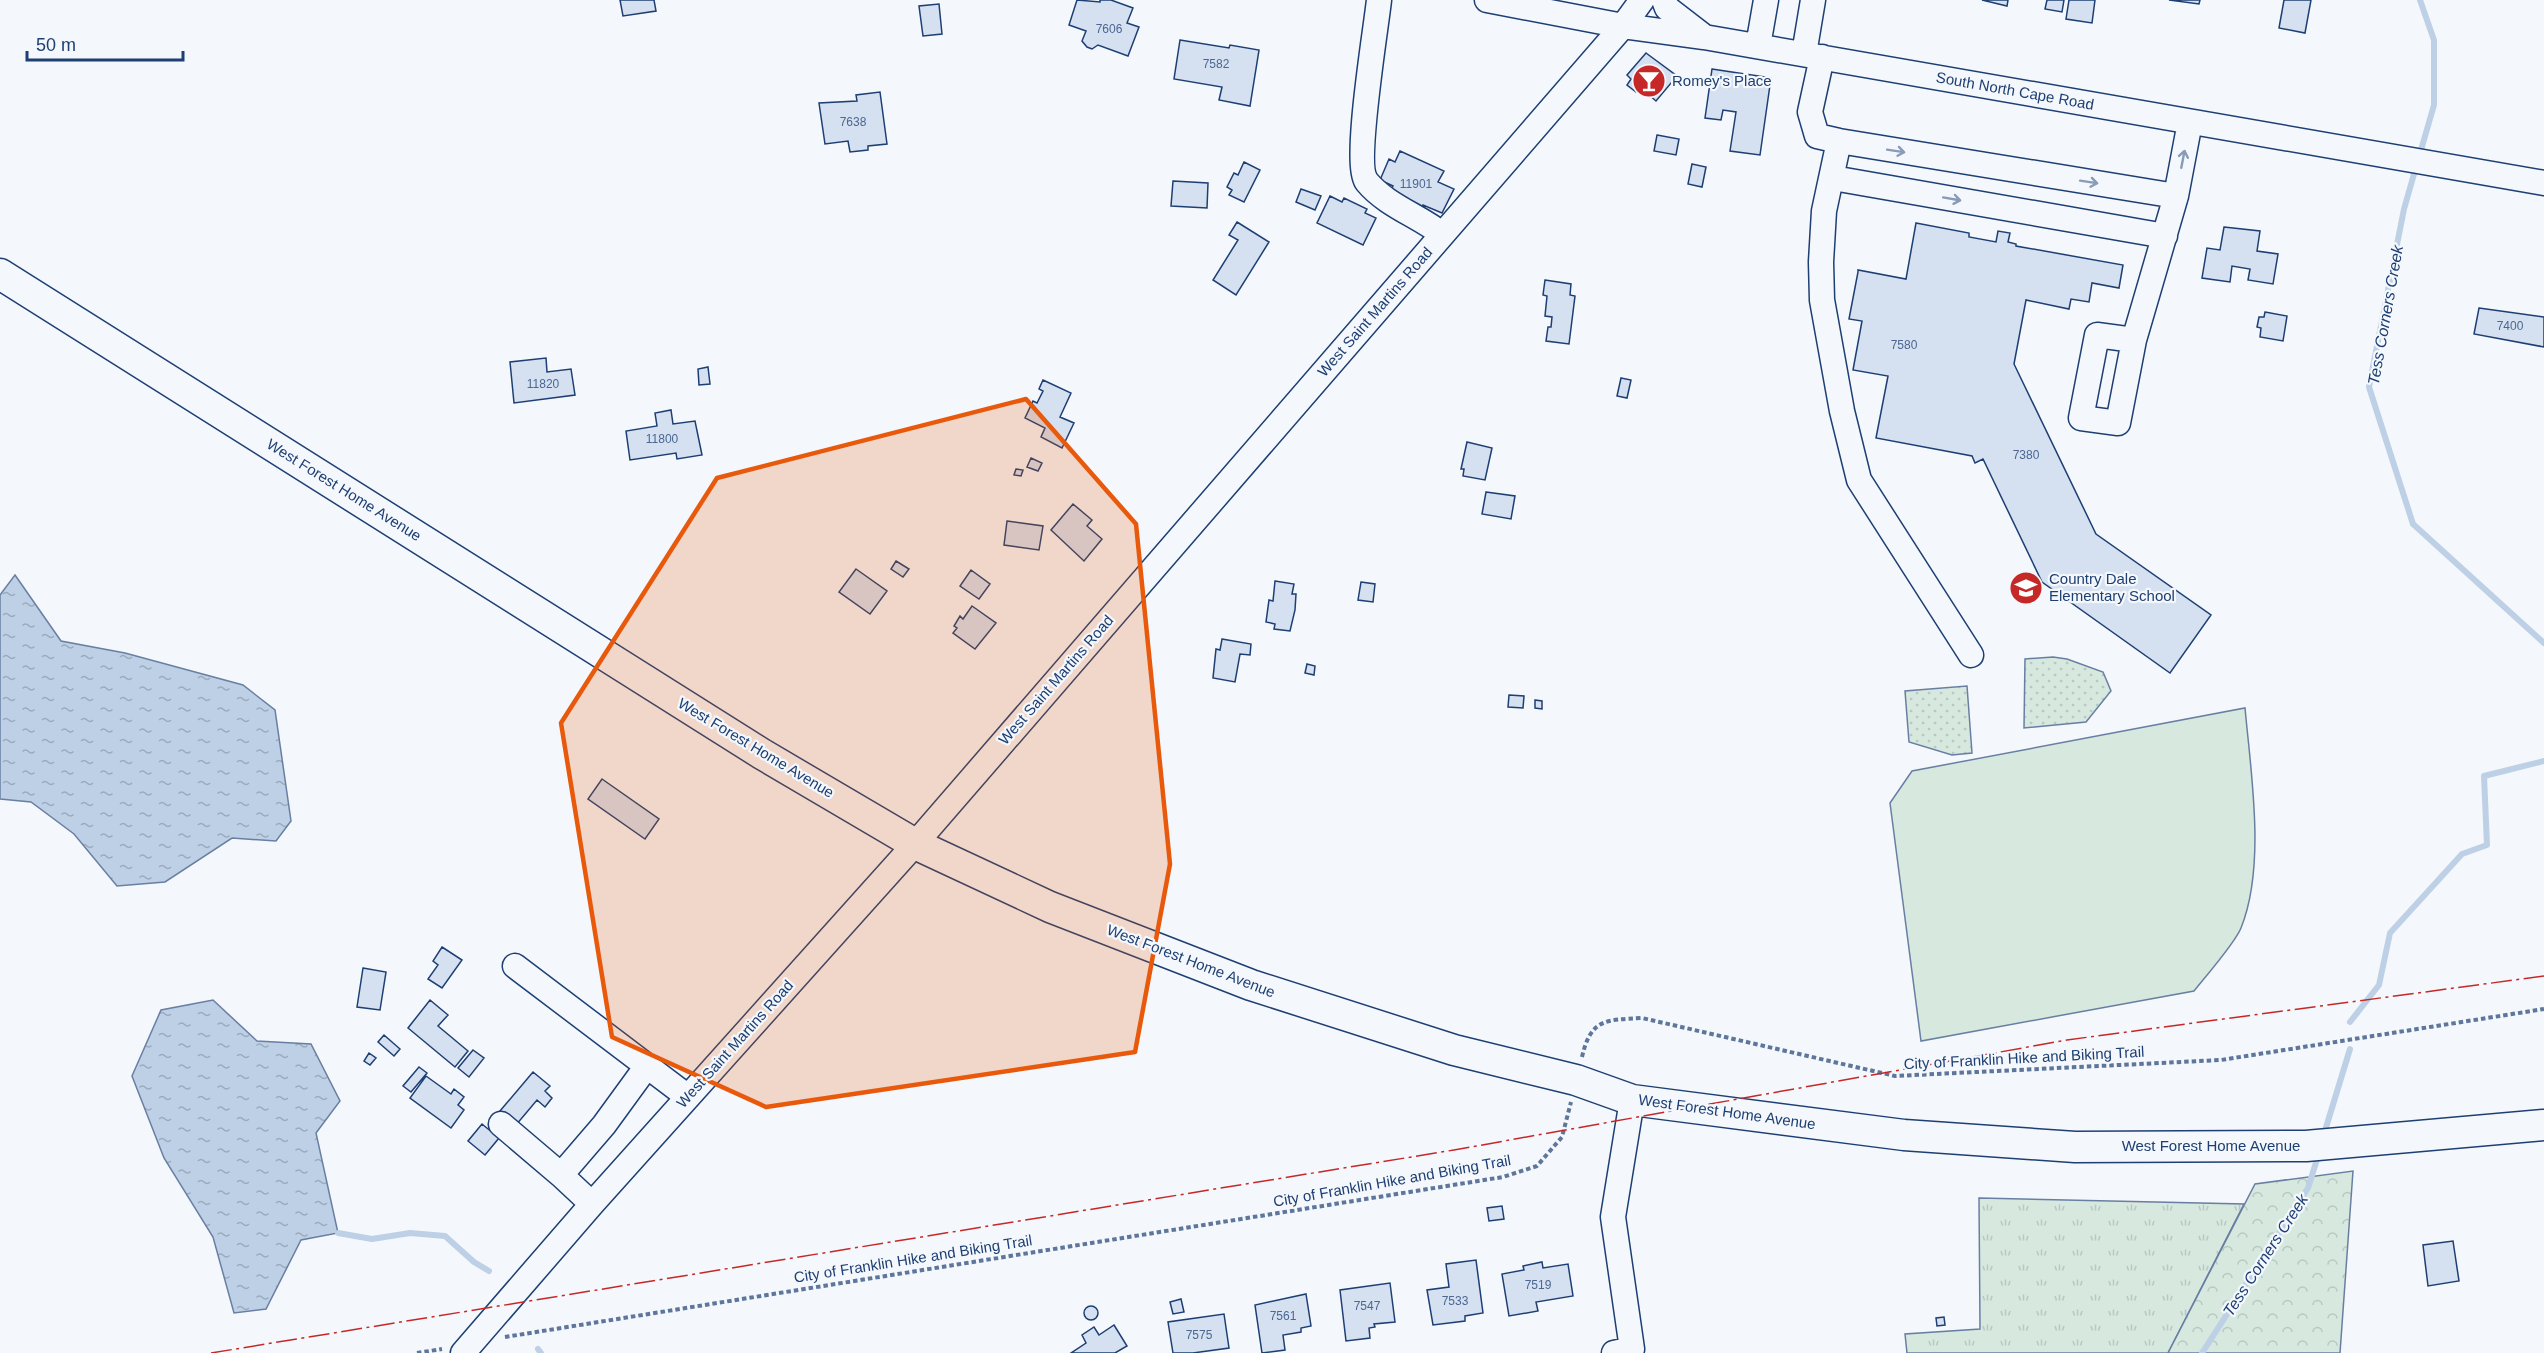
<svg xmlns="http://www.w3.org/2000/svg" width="2544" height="1353" font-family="Helvetica,sans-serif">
<defs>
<pattern id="grass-tufts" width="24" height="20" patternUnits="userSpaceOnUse" patternTransform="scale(1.5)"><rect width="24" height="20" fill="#d7e8df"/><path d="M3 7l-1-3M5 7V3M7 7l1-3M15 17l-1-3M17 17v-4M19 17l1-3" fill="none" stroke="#b8c8c3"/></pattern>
<pattern id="forest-crowns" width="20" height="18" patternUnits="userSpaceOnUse" patternTransform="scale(1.5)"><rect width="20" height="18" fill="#d7e8df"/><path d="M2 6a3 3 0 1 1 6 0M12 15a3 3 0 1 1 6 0" fill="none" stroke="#b8c8c3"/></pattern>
<pattern id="park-dots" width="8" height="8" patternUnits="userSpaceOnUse" patternTransform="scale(1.5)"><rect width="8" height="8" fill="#d7e8df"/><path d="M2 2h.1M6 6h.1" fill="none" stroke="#b8c8c3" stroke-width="1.8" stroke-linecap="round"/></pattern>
<pattern id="water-ripples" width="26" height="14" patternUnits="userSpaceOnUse" patternTransform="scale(1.5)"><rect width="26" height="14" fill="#bed0e5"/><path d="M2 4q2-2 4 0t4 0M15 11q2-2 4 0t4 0" fill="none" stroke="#9aaabe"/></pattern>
</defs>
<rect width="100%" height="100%" fill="#f4f7fb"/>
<!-- grass -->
<path fill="url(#grass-tufts)" stroke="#687fa3" stroke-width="1.5" d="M1979 1198 2244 1204 2168 1353H1907L1905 1334 1980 1329Z"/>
<!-- forest -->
<path fill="url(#forest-crowns)" stroke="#687fa3" stroke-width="1.5" d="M2353 1171 2340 1353H2168L2255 1184Z"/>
<!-- park -->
<path fill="url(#park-dots)" stroke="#687fa3" stroke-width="1.5" d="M2053 657 2067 659 2103 672 2111 691 2086 722 2024 728 2025 659Z
M1967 686 1972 753 1952 755 1909 742 1905 691Z"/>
<!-- garden -->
<path fill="#d7e8df" stroke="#687fa3" stroke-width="1.5" d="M2245 708C2251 774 2266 866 2241 928 2235 943 2206 976 2194 991L1921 1041 1890 803 1912 771Z"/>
<!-- water -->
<path fill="url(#water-ripples)" stroke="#687fa3" stroke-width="1.5" d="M15 575 61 641 125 653 243 685 275 710 291 821 276 841 232 838 165 882 117 886 74 834 31 802 0 799V595Z
M213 1000 257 1041 311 1044 340 1101 316 1133 338 1233 301 1240 266 1309 234 1313 213 1237 164 1158 132 1076 161 1010Z"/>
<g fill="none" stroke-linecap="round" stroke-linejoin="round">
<!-- stream -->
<path stroke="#bed0e5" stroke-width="6" d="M2419 157 2434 105V40L2420 0
M2416 167 2404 209 2369 387 2413 524 2544 643
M2350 1022 2379 985 2390 933 2462 854 2487 845 2484 776 2544 761
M2324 1134 2350 1049
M338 1233 372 1239 410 1233 445 1236 474 1262 489 1271
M538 1349 541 1353
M2202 1353 2308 1188 2319 1153"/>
</g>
<!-- building -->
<path fill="#d5e0f0" stroke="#1d3f73" stroke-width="1.5" d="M620 0H654L656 11 623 16Z
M1077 0 1100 2V0H1111L1133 8 1127 23 1139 27 1128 56 1098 45 1092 49 1087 47 1082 41 1086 31 1069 25Z
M1982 0H2008L2007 6Z
M2047 0H2064L2062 12 2045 9Z
M2069 0H2095L2092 23 2066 19Z
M2169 0H2200L2199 4Z
M2284 0H2311L2305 33 2279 28Z
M939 4 942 34 923 36 919 6Z
M1180 40 1229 48 1230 45 1259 50 1250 106 1219 100 1222 87 1174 79Z
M1646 53 1677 76 1656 101 1640 87 1636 92 1627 85 1631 79 1627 75Z
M1712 69 1771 78 1760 155 1730 151 1736 112 1723 110 1721 120 1705 118Z
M880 92 887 144 868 146V150L850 152 848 141 825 144 819 103 857 101 856 95Z
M1657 135 1679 139 1676 155 1654 151Z
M1400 151 1444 171 1438 182 1454 189 1442 213 1423 205 1422 208 1390 193 1393 186 1380 180 1389 159 1395 162Z
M1244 162 1260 170 1244 202 1229 195 1232 190 1227 187 1234 173 1238 175Z
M1692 164 1706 167 1702 187 1688 184Z
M1173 181 1208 183 1207 208 1171 206Z
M1301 189 1321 196 1315 210 1296 202Z
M1330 196 1342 202 1344 198 1367 209 1365 213 1376 218 1363 245 1317 223Z
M1237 222 1269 242 1236 295 1213 280 1238 240 1229 235Z
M1916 223 1969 233V237L1996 242 1998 231 2010 233 2008 242 2016 244V246L2123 265 2119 288 2092 283 2089 302 2071 299 2069 309 2026 300 2014 364 2096 534 2211 615 2170 673 2042 582 1983 459 1975 463 1972 456 1876 438 1888 376 1853 370 1862 321 1849 319 1858 272V270L1906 279Z
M2224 227 2260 231 2257 251 2278 254 2273 284 2248 280 2250 269 2232 266 2230 282 2202 278 2207 248 2220 250Z
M1545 280 1571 284 1570 295 1575 296 1569 344 1546 341 1548 327H1551L1552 317 1545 316 1547 296 1543 295Z
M2479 308 2544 317V347L2474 334Z
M2265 312 2287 316 2283 341 2260 337 2261 328 2257 327 2259 317H2264Z
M546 358 547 372 571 369 575 395 514 403 510 362Z
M708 367 710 384 699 385 698 369Z
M1621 378 1631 380 1627 398 1617 396Z
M1043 380 1071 393 1060 417 1074 423 1062 448 1041 437 1045 428 1025 418 1033 401 1037 403 1043 391 1039 389Z
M671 410 673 424 695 421 702 455 677 459 676 453 630 460 626 431 657 426 655 413Z
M1467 442 1492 448 1485 480 1463 476 1464 469H1461Z
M1031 458 1042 463 1038 471 1027 467Z
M1016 469 1023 470 1021 476 1014 475Z
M1486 492 1515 496 1511 519 1482 514Z
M1073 504 1092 520 1087 526 1102 539 1084 561 1051 530Z
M1007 521 1043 526 1039 550 1004 545Z
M896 561 909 569 903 577 891 569Z
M856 569 887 591 870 614 839 592Z
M971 570 990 584 979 599 960 586Z
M1275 581 1294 584 1292 594H1296L1295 610 1290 631 1274 629 1275 624 1266 622 1269 600 1273 601Z
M1361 582 1375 584 1373 602 1358 600Z
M972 606 996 623 975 649 953 633 957 628 954 626 960 616 963 619Z
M1222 639 1251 644 1250 655 1240 654 1235 682 1213 678 1216 649 1220 650Z
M1307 664 1315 666 1314 675 1305 673Z
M1509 695 1524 696 1523 708 1508 707Z
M1535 700 1542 701V709L1535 708Z
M602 779 659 819 645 839 588 799Z
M442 947 462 960 442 988 428 979 438 965 433 961Z
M363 968 386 972 380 1010 357 1007Z
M430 1000 448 1015 438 1026 468 1051 455 1067 408 1028Z
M384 1035 400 1049 394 1056 378 1042Z
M473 1050 484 1058 469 1077 458 1068Z
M369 1053 376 1058 370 1065 364 1061Z
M419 1067 427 1073 411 1092 403 1086Z
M533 1072 550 1086 545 1091 552 1098 545 1107 537 1100 516 1125 500 1111Z
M426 1076 451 1094 454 1089 464 1097 458 1105 464 1110 451 1128 410 1098Z
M482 1124 499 1138 485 1155 468 1141Z
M1502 1206 1504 1219 1489 1221 1487 1208Z
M2453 1241 2459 1281 2428 1286 2423 1245Z
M1476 1260 1483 1313 1465 1316V1321L1433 1325 1427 1290 1449 1287 1446 1264Z
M1542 1262 1543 1268 1568 1264 1573 1296 1536 1302 1538 1311 1509 1316 1502 1274 1524 1270 1523 1266Z
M1390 1283 1395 1322 1374 1324 1375 1327 1369 1328 1370 1338 1346 1341 1340 1290Z
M1306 1294 1311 1326 1301 1328V1332L1283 1335 1285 1350 1262 1353 1255 1305Z
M1181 1299 1184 1312 1173 1314 1170 1302Z
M1084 1313a7 7 0 1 1 14 0a7 7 0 1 1-14 0Z
M1224 1314 1229 1348 1193 1353H1173L1168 1322Z
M1944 1317 1945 1325 1937 1326 1936 1318Z
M1114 1325 1127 1346 1115 1353H1071L1086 1343 1082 1335 1094 1327 1099 1335Z"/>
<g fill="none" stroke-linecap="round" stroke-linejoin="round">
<defs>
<path id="minor" d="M1379 0C1376 29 1353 165 1367 182 1386 205 1419 216 1442 234
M1487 0 1623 26 1704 37 2544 183
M1664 0 1667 8 1702 35
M1758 46 1766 0
M1804 54 1813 0
M1822 57 1810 112 1817 136 1839 141 2176 196
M1839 141 1824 211 1821 262 1822 300 1842 411 1859 480 1971 655
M1833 178 2165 236
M2134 340 2097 335 2081 418 2118 423 2134 340 2176 196 2190 122
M515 966 647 1066
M501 1124 561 1175
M592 1204 561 1175 604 1125 647 1066 688 1097
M463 1353 592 1204 915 844 1623 26 1642 0
M1614 1353 1632 1349 1613 1217 1632 1100"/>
<path id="major" d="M0 274 762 754 915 844 1050 907 1251 985 1454 1050 1576 1080 1632 1100 1904 1135 2075 1147 2306 1146 2544 1125"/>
</defs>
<!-- minor casing -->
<use href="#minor" stroke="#1d3f73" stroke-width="27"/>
<!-- major casing -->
<use href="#major" stroke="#1d3f73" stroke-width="33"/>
<!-- path -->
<path stroke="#5e769c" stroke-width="4" stroke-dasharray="4.5 3" stroke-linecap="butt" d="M1582 1057C1591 1018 1606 1020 1642 1018L1895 1076 2221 1060 2544 1009
M505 1337 1503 1177 1537 1166 1562 1137 1571 1102
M417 1353 442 1349"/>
<!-- minor -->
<use href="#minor" stroke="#f4f7fb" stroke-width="24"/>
<!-- major -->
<use href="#major" stroke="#f4f7fb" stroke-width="30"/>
<!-- power -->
<path stroke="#c62828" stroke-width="1.5" stroke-dasharray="21 4.5 3 4.5" stroke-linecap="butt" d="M211 1353 1454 1150 2067 1040 2544 976"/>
</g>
<!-- one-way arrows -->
<defs><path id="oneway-shaft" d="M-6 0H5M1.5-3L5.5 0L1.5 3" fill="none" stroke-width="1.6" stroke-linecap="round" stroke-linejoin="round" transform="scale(1.5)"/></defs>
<g stroke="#889bb7">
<use href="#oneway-shaft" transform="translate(1896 151) rotate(9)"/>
<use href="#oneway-shaft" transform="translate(2183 159) rotate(-79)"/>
<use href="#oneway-shaft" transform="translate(2089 182) rotate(9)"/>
<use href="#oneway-shaft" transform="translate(1952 199) rotate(10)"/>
</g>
<!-- marked area -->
<path fill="#e8590c" fill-opacity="0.2" stroke="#e8590c" stroke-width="4.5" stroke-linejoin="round" d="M1026 399 1136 524 1170 864 1135 1052 766 1107 612 1037 561 723 717 478Z"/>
<!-- icons -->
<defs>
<symbol id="bar-disc" viewBox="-11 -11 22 22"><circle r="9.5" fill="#c62828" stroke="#f4f7fb"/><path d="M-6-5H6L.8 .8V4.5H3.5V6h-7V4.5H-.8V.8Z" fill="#fff"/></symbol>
<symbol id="school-disc" viewBox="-11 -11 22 22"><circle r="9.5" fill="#c62828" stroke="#f4f7fb"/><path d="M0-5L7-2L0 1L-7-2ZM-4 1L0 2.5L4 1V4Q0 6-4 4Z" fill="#fff"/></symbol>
</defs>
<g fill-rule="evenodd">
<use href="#bar-disc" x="1630" y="62" width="38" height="38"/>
<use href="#school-disc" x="2007" y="569" width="38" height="38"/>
</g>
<g text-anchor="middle" stroke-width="4.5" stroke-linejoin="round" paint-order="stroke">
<!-- number labels -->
<g font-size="12" fill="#4b6792">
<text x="1109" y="33">7606</text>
<text x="1216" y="68">7582</text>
<text x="853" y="126">7638</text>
<text x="1416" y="188">11901</text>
<text x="2510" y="330">7400</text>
<text x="1904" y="349">7580</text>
<text x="543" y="388">11820</text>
<text x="662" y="443">11800</text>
<text x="2026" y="459">7380</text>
<text x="1538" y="1289">7519</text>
<text x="1455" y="1305">7533</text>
<text x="1367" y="1310">7547</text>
<text x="1283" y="1320">7561</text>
<text x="1199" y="1339">7575</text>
</g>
<!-- poi labels -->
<g font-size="15" fill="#1d3f73" stroke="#f4f7fb" text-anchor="start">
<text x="1672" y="86">Romey's Place</text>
<text x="2049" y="584">Country Dale<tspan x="2049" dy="17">Elementary School</tspan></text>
</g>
<!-- street labels -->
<g font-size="15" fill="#1d3f73" stroke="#f4f7fb">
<text transform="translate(2015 91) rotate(10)" y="5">South North Cape Road</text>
<text transform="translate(1375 312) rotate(-49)" y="5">West Saint Martins Road</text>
<text transform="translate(344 490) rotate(32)" y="5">West Forest Home Avenue</text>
<text transform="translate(1056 680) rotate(-49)" y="5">West Saint Martins Road</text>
<text transform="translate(756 748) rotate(31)" y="5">West Forest Home Avenue</text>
<text transform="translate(1191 961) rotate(21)" y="5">West Forest Home Avenue</text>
<text transform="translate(735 1044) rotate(-48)" y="5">West Saint Martins Road</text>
<text transform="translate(2024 1058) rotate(-3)" y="5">City of Franklin Hike and Biking Trail</text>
<text transform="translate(1727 1112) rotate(8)" y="5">West Forest Home Avenue</text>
<text x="2211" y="1151">West Forest Home Avenue</text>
<text transform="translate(1392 1181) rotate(-10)" y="5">City of Franklin Hike and Biking Trail</text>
<text transform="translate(913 1259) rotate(-9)" y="5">City of Franklin Hike and Biking Trail</text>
</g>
<!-- water labels -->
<g font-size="16" font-style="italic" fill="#1d3f73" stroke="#f4f7fb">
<text transform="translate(2385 315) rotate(-80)" y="6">Tess Corners Creek</text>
<text transform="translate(2265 1255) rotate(-57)" y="6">Tess Corners Creek</text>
</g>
</g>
<!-- scale -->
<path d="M27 51v9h156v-9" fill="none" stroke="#1d3f73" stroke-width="3"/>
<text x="36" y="51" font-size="18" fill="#1d3f73" stroke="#f4f7fb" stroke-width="4.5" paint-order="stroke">50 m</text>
</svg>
